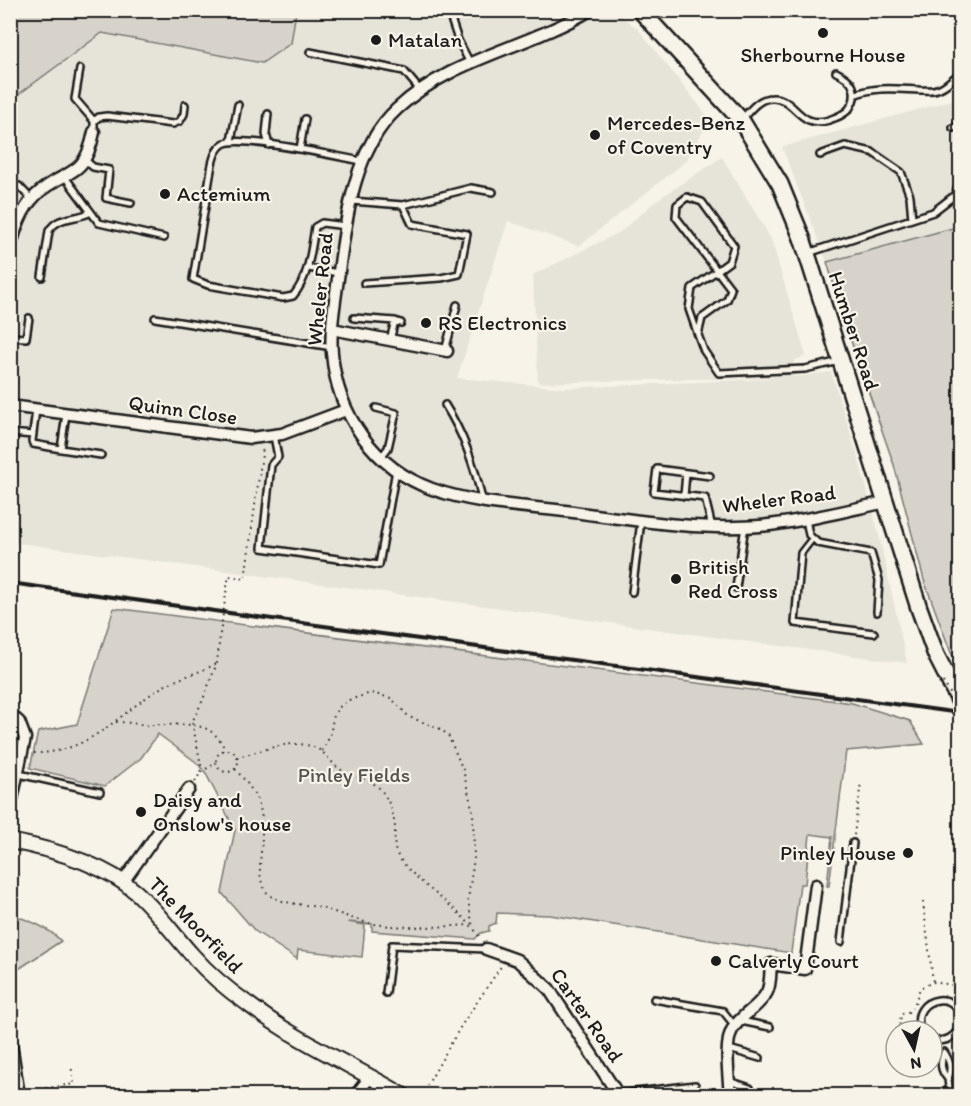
<svg xmlns="http://www.w3.org/2000/svg" width="971" height="1106" font-family="Itim,sans-serif">
<rect width="100%" height="100%" fill="#f7f3e8"/>
<filter id="ink" filterUnits="userSpaceOnUse"><feTurbulence type="fractalNoise" baseFrequency=".0167" numOctaves="2"/><feDisplacementMap in="SourceGraphic" scale="12" xChannelSelector="R" yChannelSelector="G"/><feConvolveMatrix kernelMatrix="1 2 1 2 8 2 1 2 1" color-interpolation-filters="sRGB"/></filter>
<g filter="url(#ink)">
<!-- built -->
<path fill="#e6e3d9" d="M296 11H615L638 29 710 119 685 162 579 246 508 221 457 378 564 388 785 378 685 379 538 383 533 275 620 232 657 200 722 157 771 239 806 356 795 360 792 367 794 377 831 372 858 457 878 531 907 663 11 542 10 100 102 33 262 63 291 43Z
M960 98V226L827 262 782 147Z"/>
<!-- green -->
<path fill="#d7d3cb" stroke="#7a7874" stroke-width="1.5" d="M11 10H296V11L291 43 262 63 102 33 11 100Z
M960 226V667L951 653 924 580 894 465 850 338 827 262Z
M114 608 852 703 910 721 924 744 846 751 829 886H827L832 837 810 834 805 884H800L791 953 550 915 497 913 496 923 489 926V931L481 933 475 939 372 931V924L348 922 365 925 362 957 298 950 297 959 255 931 222 893 235 830 205 772 196 762 158 734 141 758 105 786 30 768 38 732 77 724Z
M10 914C28 920 48 927 61 941L11 974Z"/>
<g fill="none" stroke-linecap="round" stroke-linejoin="round">
<defs>
<path id="service" d="M448 10 458 40 470 63
M310 52 404 71 420 90
M80 69 75 99 94 121
M854 95C875 86 896 89 919 90 925 90 932 91 937 89 946 87 952 78 960 74
M268 114 266 134 269 145
M743 118C751 109 759 98 772 98 796 97 798 130 829 120 837 117 844 115 849 109 854 102 856 95 853 87 850 79 843 76 836 72
M953 128 960 124
M94 132V121L99 117 107 116 173 124 180 121 184 114 185 105
M231 141 238 105
M300 149 305 119
M820 155 845 146 872 152 901 172 910 196 912 219
M85 160 93 167 109 170 106 198 131 203
M65 177 99 223 164 238
M10 183 19 186 32 200
M351 201 403 205 471 188 493 192
M346 226 322 223 315 227C311 251 309 277 293 296L283 298 208 285 193 279 212 164C214 156 216 149 223 144 240 134 338 157 362 161
M808 253 933 212 955 195 960 182
M308 268 339 273
M718 270 729 262 734 246 702 202 687 197 677 205 676 217 731 289 727 300 702 318 698 335 689 309 692 288 718 270
M42 277 49 231C58 215 77 220 91 212
M364 283 441 278 459 274 467 234 412 224 403 205
M155 318 332 347
M354 318 395 321 401 323
M698 335 704 351 719 373 805 369 840 361
M10 337 26 338 29 318
M390 340 395 321
M445 351 457 305
M445 405C464 435 475 466 482 500
M376 408 396 413 388 448 381 457
M36 410 32 441 33 444 61 449
M66 414 61 449 101 455
M10 433 33 435
M274 436 278 457 271 465 262 548 379 565 396 470
M710 476 657 469 654 492 705 498 712 527
M684 496 686 473
M806 519 809 535 818 543 871 553 879 580 877 612
M812 539 801 553 795 623 874 633
M736 588 745 526
M632 592 641 521
M10 772 100 792
M841 942 853 843
M386 993 392 945 486 949
M654 999 723 1011 735 1026
M741 1021 770 1027
M921 1031C918 1024 917 1016 922 1009 926 1003 931 1001 938 1000 968 997 968 1047 932 1040
M729 1049 760 1058
M944 1052C950 1061 952 1068 948 1079 940 1070 940 1063 944 1052Z
M948 1079 950 1096
M729 1081 750 1088
M619 1094 695 1085"/>
<path id="minor" d="M590 10C528 48 451 58 397 109 351 151 345 229 337 286 334 308 330 331 332 353 337 414 374 468 432 489 474 504 522 506 565 511 629 519 695 531 760 526 802 522 844 511 886 502
M10 249C15 229 21 210 36 195 65 167 84 182 94 132
M332 329 447 351
M10 406 251 438 282 434 346 410
M10 714 19 722 25 738 10 809
M123 882 189 789
M486 949 517 960 549 989 619 1096
M10 1036 19 1096
M355 1096 371 1076
M730 1096C729 1078 724 1045 732 1030 741 1014 759 1008 767 992 771 984 770 972 771 964L805 969 816 885"/>
<path id="tertiary" d="M10 841C51 849 104 864 136 892 157 911 174 935 193 956 209 974 228 990 248 1004 296 1041 352 1065 404 1096"/>
<path id="secondary" d="M640 10 741 120 780 184 802 238 919 608 936 655 960 702"/>
</defs>
<!-- service casing -->
<use href="#service" stroke="#1c1c1c" stroke-width="10"/>
<!-- minor casing -->
<use href="#minor" stroke="#1c1c1c" stroke-width="15"/>
<!-- tertiary casing -->
<use href="#tertiary" stroke="#1c1c1c" stroke-width="18"/>
<!-- secondary casing -->
<use href="#secondary" stroke="#1c1c1c" stroke-width="20"/>
<!-- path -->
<path stroke="#1c1c1c" stroke-width="2" stroke-dasharray="1.5 4.5" stroke-linecap="butt" d="M227 587 229 576 245 579 263 447
M116 722C131 722 145 726 159 725 184 725 213 719 225 750
M216 761a11 11 0 1 1 22 0a11 11 0 1 1-22 0Z
M322 751 330 736 333 718 338 708 349 700 371 693 391 698 409 717 439 728 448 735 463 770 473 812 474 858 468 900 473 928
M34 753C90 754 119 713 162 687 180 677 200 673 217 663
M237 757C262 752 293 736 318 749 328 755 333 767 345 772 368 782 379 779 390 806 392 813 395 821 395 829 395 841 392 848 400 859 423 890 460 906 481 939
M235 769C263 800 264 811 261 852 260 862 259 873 262 883 267 905 300 903 317 907 335 911 351 919 369 923 401 929 437 927 469 925
M201 772 216 763
M195 782 201 772V765L192 722 202 702 217 663 220 634
M854 835 861 782
M923 902 933 982
M915 1003 920 988 933 982 952 985 960 999
M899 1031 901 1014 907 1013 912 1008
M28 1091 74 1084 71 1065
M421 1096 461 1026 502 965"/>
<!-- service -->
<use href="#service" stroke="#f7f3e8" stroke-width="5"/>
<!-- minor -->
<use href="#minor" stroke="#f7f3e8" stroke-width="10"/>
<!-- tertiary -->
<use href="#tertiary" stroke="#f7f3e8" stroke-width="14"/>
<!-- secondary -->
<use href="#secondary" stroke="#f7f3e8" stroke-width="15"/>
<!-- rail -->
<path stroke="#1c1c1c" stroke-width="4" d="M10 583 960 713"/>
<!-- path-bridge -->
<path stroke="#1c1c1c" stroke-width="2" stroke-dasharray="1.5 4.5" stroke-linecap="butt" d="M220 634 227 587
M943 682 960 709
M939 683 960 716"/>
</g>
</g>
<!-- markers -->
<g fill="#1c1c1c" stroke="#f7f3e8" stroke-width="2">
<circle cx="823" cy="33" r="6"/>
<circle cx="376" cy="40" r="6"/>
<circle cx="595" cy="135" r="6"/>
<circle cx="165" cy="194" r="6"/>
<circle cx="426" cy="323" r="6"/>
<circle cx="676" cy="579" r="6"/>
<circle cx="141" cy="812" r="6"/>
<circle cx="908" cy="853" r="6"/>
<circle cx="716" cy="961" r="6"/>
</g>
<g text-anchor="middle" stroke-width="4.5" stroke-linejoin="round" paint-order="stroke">
<!-- poi labels -->
<g font-size="21" fill="#1c1c1c" stroke="#f7f3e8" text-anchor="start">
<text x="388" y="47">Matalan</text>
<text x="823" y="62" text-anchor="middle">Sherbourne House</text>
<text x="607" y="130">Mercedes-Benz<tspan x="607" dy="24">of Coventry</tspan></text>
<text x="177" y="201">Actemium</text>
<text x="438" y="330">RS Electronics</text>
<text x="688" y="574">British<tspan x="688" dy="24">Red Cross</tspan></text>
<text x="153" y="807">Daisy and<tspan x="153" dy="24">Onslow's house</tspan></text>
<text x="896" y="860" text-anchor="end">Pinley House</text>
<text x="728" y="968">Calverly Court</text>
</g>
<!-- street labels -->
<g font-size="21" fill="#1c1c1c" stroke="#f7f3e8">
<text transform="translate(320 289) rotate(-84)" y="7">Wheler Road</text>
<text transform="translate(854 331) rotate(72)" y="7">Humber Road</text>
<text transform="translate(183 410) rotate(8)" y="7">Quinn Close</text>
<text transform="translate(779 499) rotate(-7)" y="7">Wheler Road</text>
<text transform="translate(196 925) rotate(46)" y="7">The Moorfield</text>
<text transform="translate(587 1015) rotate(55)" y="7">Carter Road</text>
</g>
<!-- park labels -->
<g font-size="21" fill="#545351" stroke="#f7f3e8">
<text x="354" y="782">Pinley Fields</text>
</g>
</g>
<!-- margin -->
<rect width="971" height="1106" fill="none" stroke="#f7f3e8" stroke-width="36"/>
<rect x="18" y="18" width="935" height="1070" fill="none" stroke="#1c1c1c" stroke-width="2" filter="url(#ink)"/>
<!-- north arrow -->
<g transform="translate(914 1049) rotate(172)"><circle r="28" fill="#f7f3e8" stroke="#9f9d96" stroke-width="1.5"/>
<path d="M0-4.5L10 22L0 15L-10 22Z" fill="#1c1c1c"/>
<text y="-9" font-size="16" font-weight="bold" text-anchor="middle" fill="#1c1c1c">N</text>
</g>
</svg>
